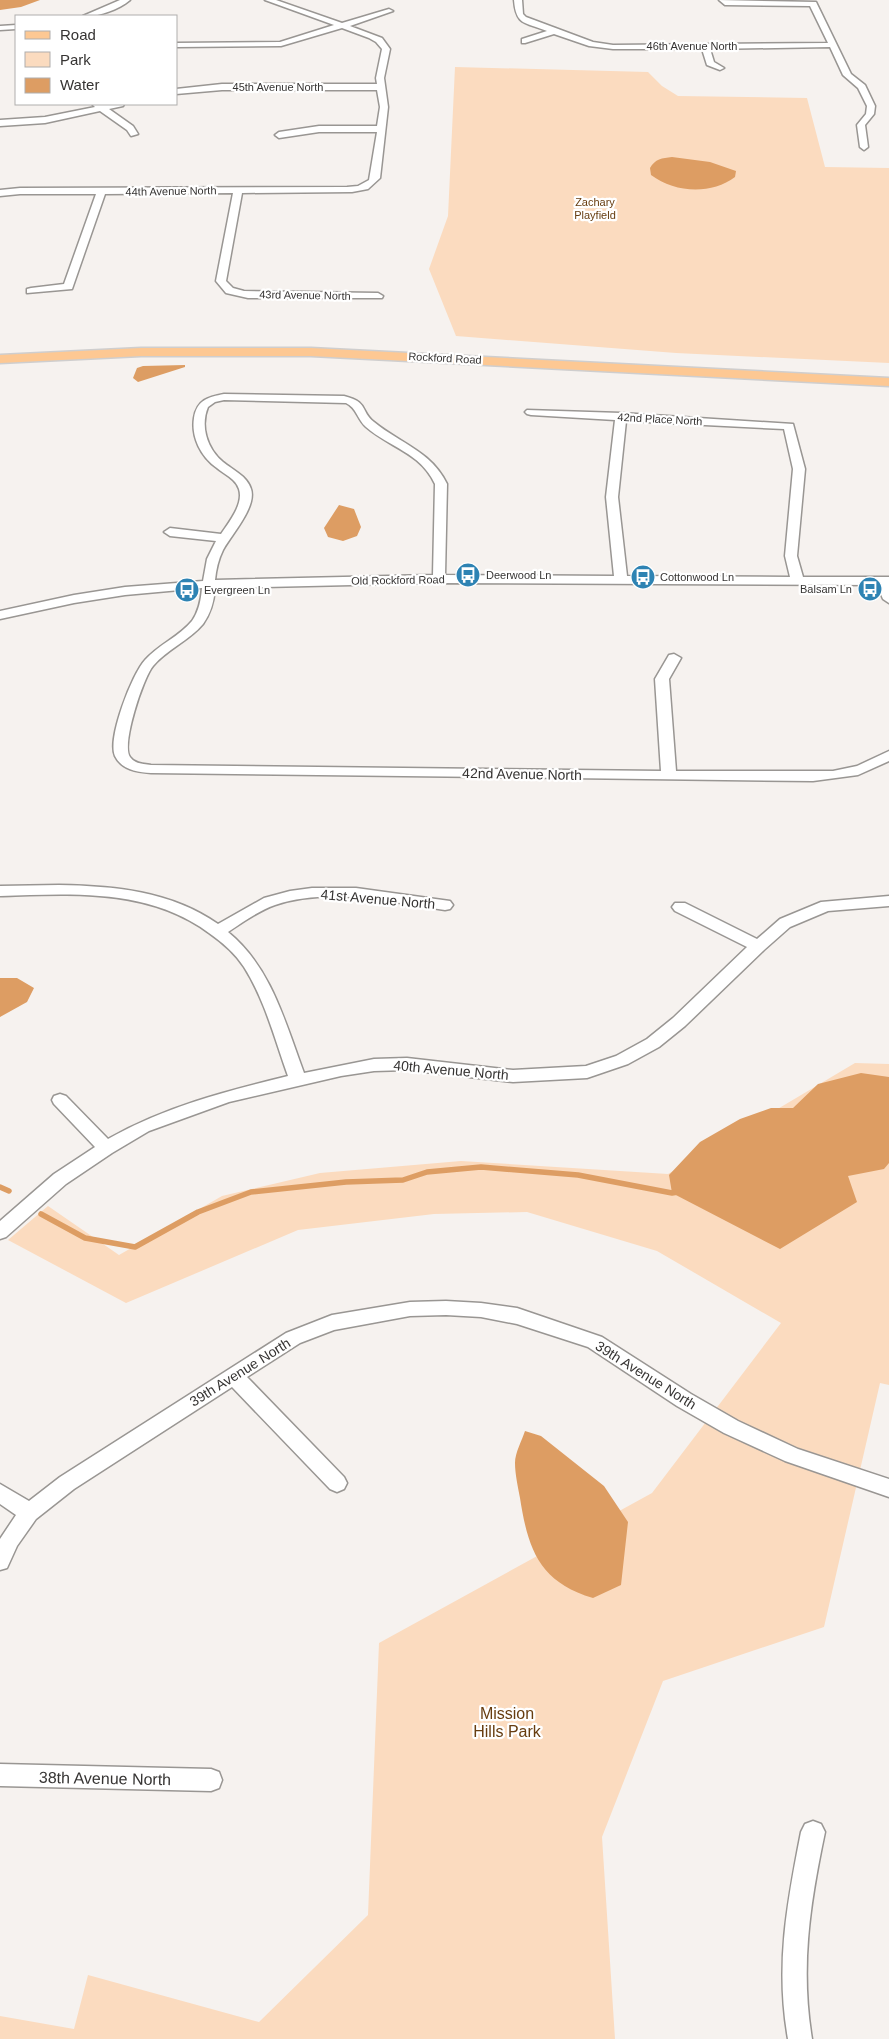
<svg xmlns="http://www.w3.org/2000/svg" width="889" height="2039" font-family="Arial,sans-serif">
<rect width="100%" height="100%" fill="#f6f2ef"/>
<!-- green -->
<path fill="#fbdbbf" d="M455 67 648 72 662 86 678 96 807 98 825 167 889 168V363L676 353 456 336 429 269 448 216Z
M855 1063 889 1064V1385L880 1383 824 1627 663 1681 602 1837 615 2039H0V2016L74 2029 88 1975 259 2022 368 1915 379 1643 652 1493 781 1323 657 1251 527 1212 434 1214 298 1230 126 1303 8 1240 48 1206 119 1255 222 1196 320 1173 461 1161 668 1174Z"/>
<!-- water -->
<path fill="#dd9d63" d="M0 0H40L21 7 0 10Z
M672 157 710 162 736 171 735 177C711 195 675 193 651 175L650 168C655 159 662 158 672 157Z
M185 365V367L138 382 133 378 137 368 143 366Z
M339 505 354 509 361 527 357 536 343 541 328 537 324 528Z
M0 978H17L34 988 27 1002 0 1017Z
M861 1073 889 1077V1163L884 1169 848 1176 857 1202 780 1249 672 1193 669 1175 700 1142 740 1119 771 1108H793L818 1084Z
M525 1431 541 1436 604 1486 628 1522 621 1585 593 1598C539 1582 528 1549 520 1498 518 1487 515 1474 515 1463 515 1453 522 1440 525 1431Z"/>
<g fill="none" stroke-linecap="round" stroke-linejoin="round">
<!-- stream -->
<path stroke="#dd9d63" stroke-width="5.5" d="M0 1187 9 1191
M41 1214 85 1238 135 1247 198 1212 251 1192 346 1182 403 1180 427 1172 481 1167 578 1175 672 1193 678 1192"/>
<defs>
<path id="minor" d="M120 0H130C118 10 98 17 83 16Z
M265 0H276L342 23 389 9 393 11 350 26 382 38 390 49 384 78 388 107 380 178 368 189 352 192 242 193 226 281 233 288 244 291 378 293 383 296 382 298H248L226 293 216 281 233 193 105 194 72 289 27 293V289L31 288 64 284 96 194H20L0 196V190L20 188 347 187 358 186 369 180 377 132H319L279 138 275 135 279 132 319 126H377L380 107 377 90H222L176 94V89L222 84H377L376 78 382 49 376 42 369 38 342 28 281 46 176 47V43L280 42 334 25Z
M514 0H522L523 14 526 17 593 42 613 45 828 43 810 6 725 5 719 0 816 2 851 74 865 85 875 106 874 114 865 125 868 147 864 150 860 147 857 125 866 114 867 106 858 88 843 75 830 47 710 49 714 62 724 68 720 70 707 65 702 49H613L589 46 554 34 525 43H522V39L547 31C525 22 516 26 514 0Z
M16 25V29L0 30V26Z
M92 104H124L123 106 109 109 133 126 138 134 131 136 127 130 100 111 45 123 0 126V120L45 117 95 107Z
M224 394 344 396C369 402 360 411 374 422 401 444 431 451 447 484L445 575 614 576 606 497 615 420 531 415 527 414 525 412 527 410 621 413 793 424 805 469 797 556 803 577H889V603L883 599 877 585 439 583 215 588C214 601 211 613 203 624 189 641 167 649 153 666 143 678 121 745 130 757 135 764 144 764 151 765L661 771 655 679 669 655 674 654 681 658 669 679 676 771H833L857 766 889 751V761L858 775 813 781 151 773C137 772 122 770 115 756 107 739 132 674 145 660 159 644 179 637 192 621 199 611 201 600 202 588L125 595 74 603 0 619V611L74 595 125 587 203 581 207 559 216 541 170 536 164 532 170 528 221 534C229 522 244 504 239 489 236 479 224 474 217 468 201 457 191 437 194 418 197 400 208 397 224 394ZM224 400 346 403C357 408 357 419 366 427 390 448 420 452 435 484L433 575 215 580C216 570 218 560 223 550 231 535 257 507 251 489 247 476 233 470 223 462 207 449 200 426 208 407L215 402ZM626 421 784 429 793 469 785 556 790 577 627 576 618 497Z
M59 885C114 886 171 891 218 924L264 898 290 891 312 888H356L450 901 453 905 450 909 445 910C390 902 329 887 275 905 258 911 243 922 228 932 271 967 285 1022 304 1073L374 1059 407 1058 513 1070 586 1066 616 1056 647 1039 673 1018 747 947 675 911 672 907 675 903H685L757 939 780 919 821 902 889 896V906L828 911 790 927 764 950 685 1026 659 1047 628 1064 587 1078 513 1082 407 1070 374 1071 341 1076 229 1102 149 1131 112 1153 66 1184 6 1237 0 1239V1221L54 1174 95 1147 54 1104 52 1100 54 1096 60 1094 66 1096 108 1139C164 1107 226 1091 288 1076 275 1040 265 1000 244 967 235 953 222 942 209 933 148 888 72 894 0 896V886Z
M446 1301 481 1303 517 1308 602 1337 691 1394 738 1421 798 1449 889 1479V1497L785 1461 724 1433 677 1406 588 1347 517 1324 481 1317 446 1315 410 1316 334 1330 300 1343 247 1377 344 1477 347 1483 344 1489 337 1492 330 1489 232 1387 74 1489 36 1519 17 1546 7 1568 0 1570V1539L16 1515 0 1504V1484L29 1501 60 1477 286 1333 332 1315 410 1302Z
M0 1764 211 1769 219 1772 222 1780 219 1788 211 1791 0 1786Z
M813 1821 821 1824 825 1832C810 1903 800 1967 812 2039H788C775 1966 787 1903 801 1832L805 1824Z"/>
<path id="major" d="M141 348H311L889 378V386L311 356H141L0 363V355Z"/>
</defs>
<!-- minor casing -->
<use href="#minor" stroke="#999693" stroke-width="3"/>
<!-- major casing -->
<use href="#major" stroke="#cfcece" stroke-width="3"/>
<!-- minor -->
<use href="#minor" fill="#fff" fill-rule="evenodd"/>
<!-- major -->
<use href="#major" fill="#fdc893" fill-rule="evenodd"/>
</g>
<!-- icons -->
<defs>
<symbol id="bus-disc" viewBox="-11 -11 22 22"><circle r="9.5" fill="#2e83b3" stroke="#fff"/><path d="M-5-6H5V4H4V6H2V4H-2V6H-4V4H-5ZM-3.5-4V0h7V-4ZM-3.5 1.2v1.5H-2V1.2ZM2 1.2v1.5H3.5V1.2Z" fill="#fff"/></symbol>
</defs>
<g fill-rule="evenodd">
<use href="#bus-disc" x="454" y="561" width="28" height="28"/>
<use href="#bus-disc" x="629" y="563" width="28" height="28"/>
<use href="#bus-disc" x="856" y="575" width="28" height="28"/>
<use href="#bus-disc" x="173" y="576" width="28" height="28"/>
</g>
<g text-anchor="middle" stroke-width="4.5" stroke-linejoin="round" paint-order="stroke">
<!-- far-street labels -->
<g font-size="11" fill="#363433" stroke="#fff">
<text x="692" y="50">46th Avenue North</text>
<text x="278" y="91">45th Avenue North</text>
<text transform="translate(171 191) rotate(-1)" y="4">44th Avenue North</text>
<text transform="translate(305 295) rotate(1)" y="4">43rd Avenue North</text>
<text transform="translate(445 358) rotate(3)" y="4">Rockford Road</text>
<text transform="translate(660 419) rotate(3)" y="4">42nd Place North</text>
<text transform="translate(398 580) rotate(-1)" y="4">Old Rockford Road</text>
</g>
<!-- far-park labels -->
<g font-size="11" fill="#673d10" stroke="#fff">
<text x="595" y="206">Zachary<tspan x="595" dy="13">Playfield</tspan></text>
</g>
<!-- far-poi labels -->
<g font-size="11" fill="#363433" stroke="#fff" text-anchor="start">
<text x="486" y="579">Deerwood Ln</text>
<text x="660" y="581">Cottonwood Ln</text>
<text x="852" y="593" text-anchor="end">Balsam Ln</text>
<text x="204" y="594">Evergreen Ln</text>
</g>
<!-- street labels -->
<g font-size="14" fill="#363433" stroke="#fff">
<text transform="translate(522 774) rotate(1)" y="5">42nd Avenue North</text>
<text transform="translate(378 899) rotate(5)" y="5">41st Avenue North</text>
<text transform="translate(451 1070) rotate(5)" y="5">40th Avenue North</text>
<text transform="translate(240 1372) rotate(-32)" y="5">39th Avenue North</text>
<text transform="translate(646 1375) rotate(32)" y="5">39th Avenue North</text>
</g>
<!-- near-park labels -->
<g font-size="16" fill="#673d10" stroke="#fff">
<text x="507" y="1719">Mission<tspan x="507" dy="18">Hills Park</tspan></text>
</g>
<!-- near-street labels -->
<g font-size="16" fill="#363433" stroke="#fff">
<text transform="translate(105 1778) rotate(1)" y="6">38th Avenue North</text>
</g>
</g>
<!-- legend -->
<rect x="15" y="15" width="162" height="90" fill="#ffffff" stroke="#afaead"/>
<rect x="25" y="31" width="25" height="8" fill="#fdc893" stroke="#afaead"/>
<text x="60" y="40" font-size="15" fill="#363433">Road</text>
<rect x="25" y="52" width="25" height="15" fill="#fbdbbf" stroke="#afaead"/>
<text x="60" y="65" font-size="15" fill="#363433">Park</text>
<rect x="25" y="78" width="25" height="15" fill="#dd9d63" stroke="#afaead"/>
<text x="60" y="90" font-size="15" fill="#363433">Water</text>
</svg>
